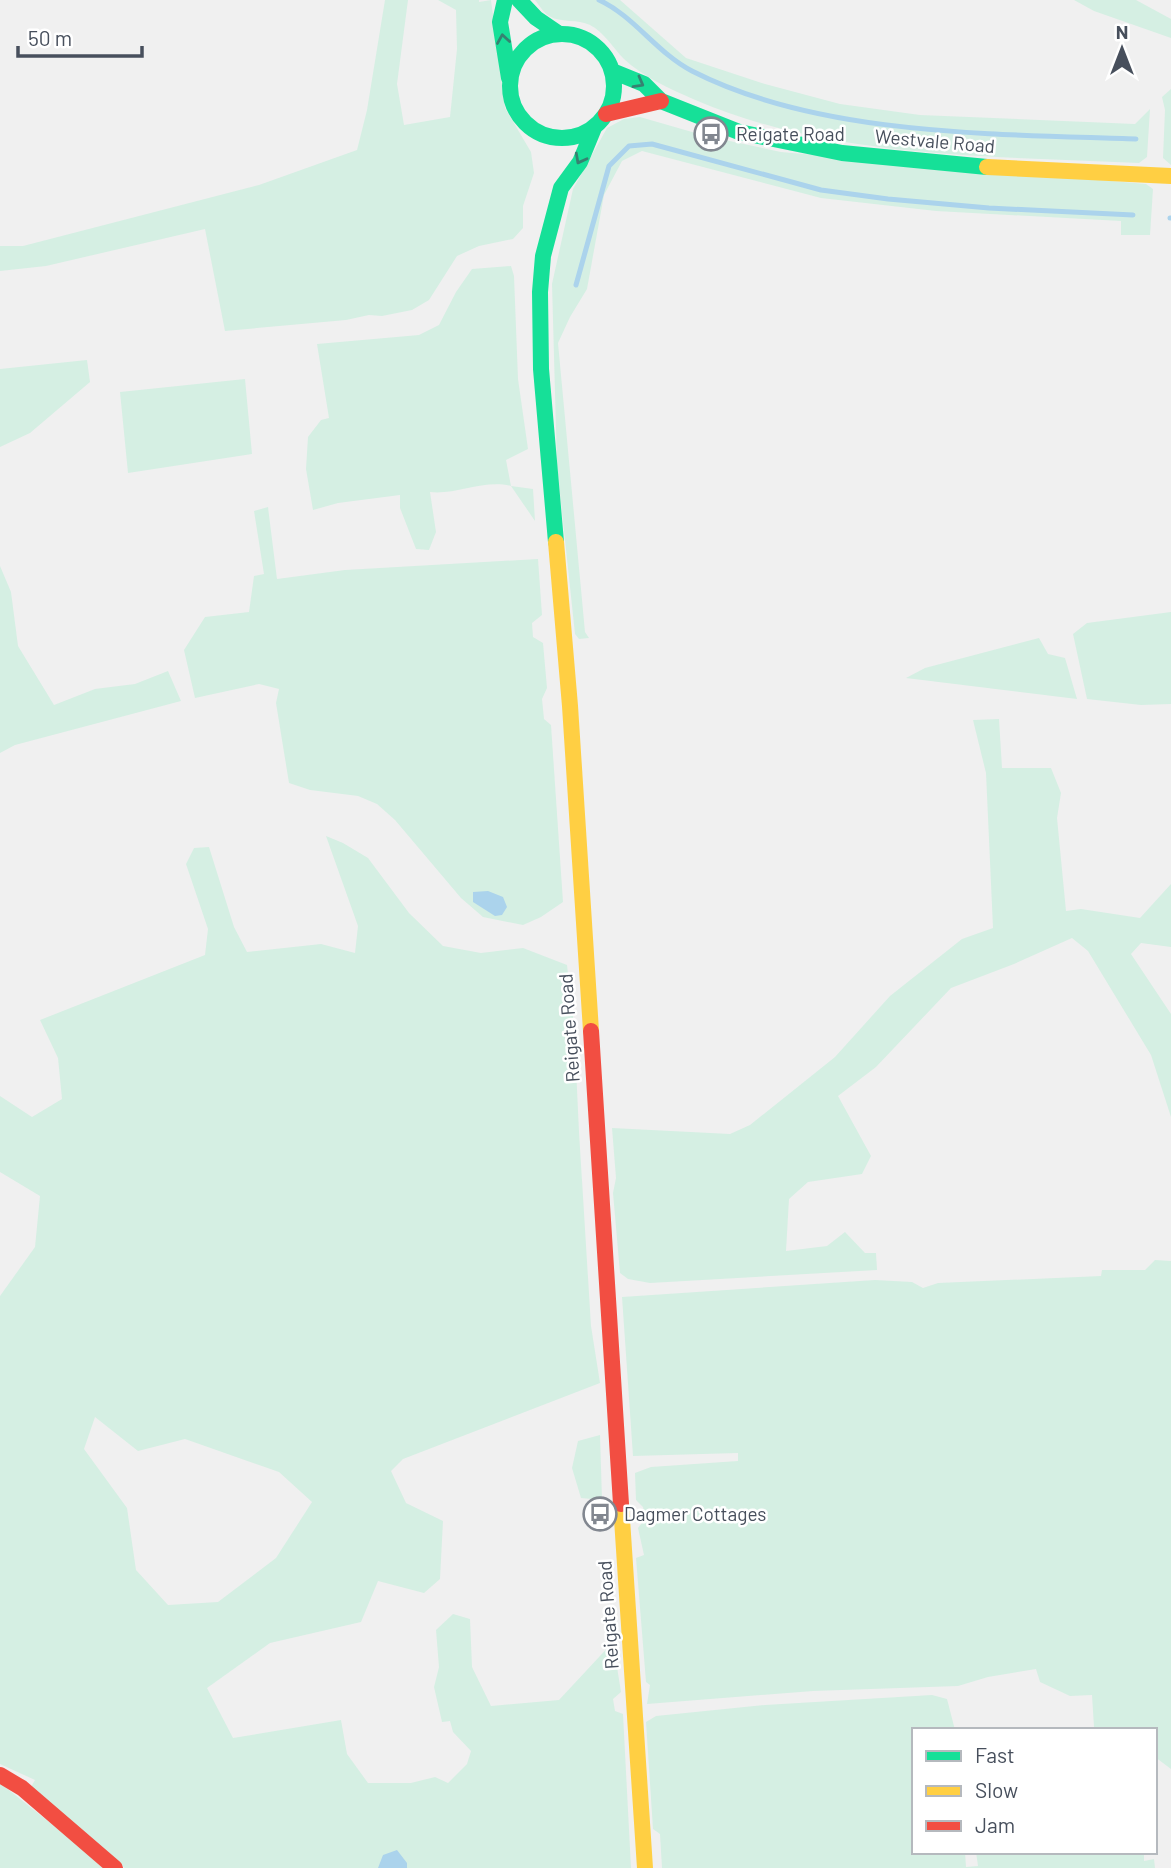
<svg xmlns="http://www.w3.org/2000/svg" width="1171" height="1868" font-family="Barlow,sans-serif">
<rect width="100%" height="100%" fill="#f0f0f0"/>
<!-- green -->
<path fill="#d5efe3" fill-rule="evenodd" d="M385 0H408L397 84 404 125 450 117 457 49 456 10 438 0H479V2L491 0 505 108 531 152 534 173 523 206V228L513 239 479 246 457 256 429 300 412 310 382 316 369 315 346 320 225 331 205 229 46 266 0 271V246H23L259 185 357 150 367 110Z
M535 0H620L686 58 765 84 840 104 920 115 1135 124 1150 109 1147 157 1139 163C991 156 831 159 693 99 670 89 642 76 624 59 613 48 604 32 590 25 578 19 560 23 549 16 544 13 539 5 535 0Z
M1074 0H1136L1171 19V38L1094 11Z
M1171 89V165L1163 158 1165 110 1162 97Z
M640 117 706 136 781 152 1146 184 1153 189 1150 235H1121V221L936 211 821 198 642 151 622 161 604 195 587 289 570 317 558 343 585 632 589 638 579 639 575 634 557 465 552 284 573 189 607 128 624 119Z
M511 266 514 276 518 379 528 449 506 460 511 486 533 489 535 521 511 486C484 479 457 495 430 492L436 532 429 550 416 549 400 508V495L338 503 313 510 306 469 308 437 321 420 329 418 317 344 419 335 439 325 456 292 472 269Z
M87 360 90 382 30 433 0 447V369Z
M245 379 252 454 128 473 120 392Z
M268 507 277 579 345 570 538 559 542 615 532 623 533 637 543 643 547 688 542 699 544 719 551 725 563 902 541 917 523 925 483 917 461 898 395 820 377 804 358 796 310 790 289 783 276 703 279 689 259 684 195 698 184 650 205 617 249 612 254 576 264 574 254 511Z
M0 566 11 592 18 646 54 705 95 689 135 684 168 671 181 701 15 745 0 753Z
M1171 612V704L1141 705 1087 699 1073 634 1087 623Z
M1039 638 1048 654 1065 658 1077 699 906 678 925 668Z
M999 719 1002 768H1051L1061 793 1057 818 1066 911 1081 909 1140 918 1171 884V947L1141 943 1131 954 1171 1014V1117L1151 1055 1088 951 1072 938 1014 964 951 988 876 1067 838 1096 871 1156 862 1174 808 1182 789 1199 786 1251 827 1246 845 1232 865 1253H876L877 1270 650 1283 628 1279 620 1273 613 1193 616 1178 612 1128 730 1134 750 1125 835 1057 890 996 962 939 993 928 986 773 973 720Z
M326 836 343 843 368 858 409 913 443 946 481 953 523 948 567 965 577 1051 576 1068 579 1132 591 1326 600 1383 403 1459 391 1471 406 1503 443 1521 440 1579 424 1593 378 1581 361 1622 270 1643 207 1688 233 1738 341 1720 347 1754 368 1783H411L435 1777 448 1783 467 1764 471 1751 453 1732 450 1721 442 1722 434 1687 439 1667 436 1630 453 1614 470 1619 472 1667 491 1706 559 1700 613 1642 621 1692 613 1699 615 1711 623 1714 631 1868H125L31 1787 35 1780 0 1764V1296L35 1247 40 1196 0 1172V1096L32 1117 62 1099 58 1058 40 1020 205 955 208 929 186 864 194 848 209 847 234 927 247 952 321 944 355 953 358 926ZM95 1417 138 1451 185 1439 279 1472 312 1502 276 1558 218 1602 168 1605 136 1570 127 1508 84 1449Z
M1155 1260 1171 1261V1769L1155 1757V1730H1015L1094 1727 1092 1695 1070 1696 1040 1682 1036 1669 988 1677 958 1686 813 1691 647 1704 650 1685 646 1682 636 1558 644 1555 638 1528 645 1519 643 1507 636 1500 635 1473 651 1467 738 1461V1453L633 1456 622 1297 875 1280 912 1282 923 1288 938 1283 1101 1276 1102 1270H1145Z
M600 1435 602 1500 581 1498 572 1468 578 1441Z
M932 1695 947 1699 955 1730H914V1852H965L966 1867 978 1866 976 1852H1144V1861L1154 1859 1155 1868H662L660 1834 653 1829 646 1722 656 1716 765 1705Z
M0 1783 107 1868H0Z"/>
<!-- water -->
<path fill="#abd3ec" d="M488 891 503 897 507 907 502 915 495 916 473 902V892Z
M397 1850 407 1863V1868H378L383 1855Z"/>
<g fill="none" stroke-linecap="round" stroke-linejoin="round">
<!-- stream -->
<path stroke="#abd3ec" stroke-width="5" d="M599 0C634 16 657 53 692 71 819 136 996 134 1136 139
M1170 218H1171
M576 285 609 166 629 146 652 144 821 190 888 199 989 208 1133 215"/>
<!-- fast -->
<path stroke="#16e098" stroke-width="16" d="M505 0 500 22 509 78
M519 0 536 18 558 33
M510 86a52 52 0 1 1 104 0a52 52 0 1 1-104 0Z
M612 71 644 84 661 101 739 132 842 153 987 167
M556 542 541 369 540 292 543 256 561 188 580 162 594 128"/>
<!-- slow -->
<path stroke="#ffcf43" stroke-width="16" d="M987 167 1171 176
M556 542 570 706 591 1031
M621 1504 645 1868"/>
<!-- jam -->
<path stroke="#f24e42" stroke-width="16" d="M606 114 661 101
M591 1031 621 1504
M0 1775 22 1788 115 1868"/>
</g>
<!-- one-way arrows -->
<defs><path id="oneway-chevron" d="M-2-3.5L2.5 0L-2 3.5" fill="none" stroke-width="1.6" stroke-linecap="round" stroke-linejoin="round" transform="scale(1.75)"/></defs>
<g stroke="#368271">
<use href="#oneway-chevron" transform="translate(503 39) rotate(-99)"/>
<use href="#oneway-chevron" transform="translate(639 83) rotate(29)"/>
<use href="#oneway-chevron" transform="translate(580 159) rotate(118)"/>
</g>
<!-- icons -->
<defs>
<symbol id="bus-ring" viewBox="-11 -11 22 22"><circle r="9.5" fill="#fff" stroke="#828790" stroke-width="1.5"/><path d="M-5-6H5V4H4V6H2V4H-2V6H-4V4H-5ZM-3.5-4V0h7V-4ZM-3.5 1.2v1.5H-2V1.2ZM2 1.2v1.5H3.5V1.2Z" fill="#828790"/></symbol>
</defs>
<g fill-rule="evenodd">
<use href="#bus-ring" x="692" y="115" width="38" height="38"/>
<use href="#bus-ring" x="581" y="1495" width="38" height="38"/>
</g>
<g text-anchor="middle" stroke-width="5" stroke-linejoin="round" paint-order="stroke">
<!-- poi labels -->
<g font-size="19" fill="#474f5c" stroke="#fff" text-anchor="start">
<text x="736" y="141">Reigate Road</text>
<text x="624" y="1521">Dagmer Cottages</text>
</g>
<!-- street labels -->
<g font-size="19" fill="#474f5c" stroke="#fff">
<text transform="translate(935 141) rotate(5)" y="7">Westvale Road</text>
<text transform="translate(569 1028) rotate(-94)" y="7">Reigate Road</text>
<text transform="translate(608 1615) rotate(-94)" y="7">Reigate Road</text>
</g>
</g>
<!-- legend -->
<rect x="912" y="1728" width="245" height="126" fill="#ffffff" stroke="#b5b9be" stroke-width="2"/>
<rect x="926" y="1751" width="35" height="10" fill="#16e098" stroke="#b5b9be" stroke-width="2"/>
<text x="975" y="1763" font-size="21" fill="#474f5c">Fast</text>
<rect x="926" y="1786" width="35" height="10" fill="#ffcf43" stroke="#b5b9be" stroke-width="2"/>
<text x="975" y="1798" font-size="21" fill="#474f5c">Slow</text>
<rect x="926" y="1821" width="35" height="10" fill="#f24e42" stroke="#b5b9be" stroke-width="2"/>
<text x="975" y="1833" font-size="21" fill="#474f5c">Jam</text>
<!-- north arrow -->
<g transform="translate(1122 49)" stroke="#ffffff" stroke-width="5" paint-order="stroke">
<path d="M0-5L12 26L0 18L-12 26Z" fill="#474f5c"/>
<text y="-10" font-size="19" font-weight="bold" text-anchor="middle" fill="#474f5c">N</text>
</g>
<!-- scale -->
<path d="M18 46v10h124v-10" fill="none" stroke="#474f5c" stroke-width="3.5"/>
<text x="28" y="46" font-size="21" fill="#474f5c" stroke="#ffffff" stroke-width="5" paint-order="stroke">50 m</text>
</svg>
